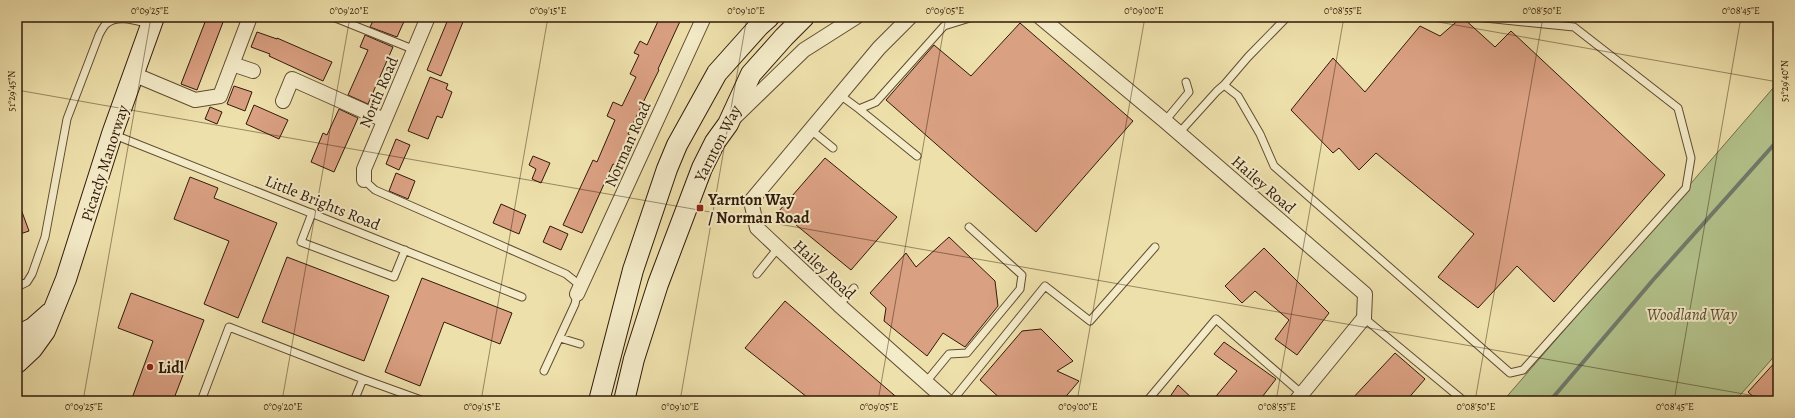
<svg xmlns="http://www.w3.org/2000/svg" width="1795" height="418" font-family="Alegreya,serif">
<rect width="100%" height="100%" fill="#eee0ab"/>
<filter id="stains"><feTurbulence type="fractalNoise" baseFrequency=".005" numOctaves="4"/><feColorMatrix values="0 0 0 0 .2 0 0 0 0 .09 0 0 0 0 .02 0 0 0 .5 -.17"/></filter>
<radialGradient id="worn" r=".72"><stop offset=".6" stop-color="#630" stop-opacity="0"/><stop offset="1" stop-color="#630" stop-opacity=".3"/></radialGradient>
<!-- green -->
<path fill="#b4c38c" stroke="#726e4b" d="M1778 75V352L1735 401H1503L1774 87Z"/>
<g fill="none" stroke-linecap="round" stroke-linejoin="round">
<!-- stream -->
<path stroke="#707b6c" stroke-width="4" d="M1550 401 1653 280 1778 140"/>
</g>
<!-- building -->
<path fill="#daa082" stroke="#311a0a" d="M207 17H225L197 90 181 84Z
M375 17H406L397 37 370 27Z
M449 17H465L441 76 427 70Z
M660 17H682L658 69 659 70 652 84 628 134 630 135 617 166 613 164 582 233 563 225 593 160 597 162 615 120 607 116 613 102 622 106 636 77 630 74 639 55 634 53 640 41 647 45Z
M1462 17 1495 47 1511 31 1665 175 1554 302 1517 266 1478 308 1438 277 1474 234 1376 153 1359 170 1339 148 1333 153 1291 110 1333 58 1365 92 1420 26 1440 36Z
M1020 23 1133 121 1036 232 886 100 934 45 971 76Z
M257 32 277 39V38L332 62 323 81 269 56 270 54 251 47Z
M365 35 393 47 368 104 348 95 368 50 360 47Z
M430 77 448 84 446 89 452 92 442 118 437 116 428 139 408 131Z
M234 86 252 92 245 111 227 104Z
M254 105 288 120 279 139 246 124Z
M210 107 222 112 217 124 205 119Z
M339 109 358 118 334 172 311 162 323 133 327 135Z
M396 139 410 145 399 170 386 164Z
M533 156 550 163 541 183 532 179 536 169 529 165Z
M825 158 897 217 851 270 779 211Z
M396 173 415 181 408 199 389 191Z
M190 177 218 188 214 198 277 223 238 318 204 304 229 241 174 219Z
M17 201H18L29 231 17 235Z
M501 204 526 215 519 234 493 223Z
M550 226 568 234 561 250 543 242Z
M949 237 995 281 998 306 965 347 943 333 927 356 884 321 886 308 870 293 906 253 916 267Z
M1264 248 1329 313 1297 355 1275 339 1289 320 1255 291 1242 303 1225 286Z
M287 257 389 296 364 361 262 322Z
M422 278 512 313 500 344 444 322 420 386 385 372Z
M131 293 204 320 173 401H131L153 341 118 328Z
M785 301 901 401H812L745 348Z
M1041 329 1073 361 1057 371 1079 381 1062 401H1003L980 380 1022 331Z
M1224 342 1276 379 1259 401H1212L1237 371 1214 354Z
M1395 353 1425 379 1406 401H1350Z
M1778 359V401H1758L1748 392Z
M1178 385 1195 401H1167Z"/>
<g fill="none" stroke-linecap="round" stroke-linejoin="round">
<defs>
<path id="lane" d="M333 17 415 50
M1224 85 1238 96 1260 134 1274 166 1510 373 1523 370 1686 188 1691 158 1678 108 1574 27 1475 17
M840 95 859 109 876 102 944 26 973 17
M859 109 917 156
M1165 121 1189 92 1186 82
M811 130 833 148
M1179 133 1217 91 1224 85 1248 57 1287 17
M112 134 522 297
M364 180 375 190 566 274 581 286
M312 213 301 242 394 277 405 250
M757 274 778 248
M17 287 27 282 32 274 45 237 67 119 99 35C101 31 103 27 106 24 118 14 136 21 149 24
M839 305 854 288
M1364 318 1464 401
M560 338 580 344
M544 371 575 304 577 294
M926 382 949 354 967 353 1020 289 1022 275 969 227
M201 401 229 327 363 379
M354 401 363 379 424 401
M952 401 1045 286 1090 321 1155 247
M1147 401 1216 319 1302 394"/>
<path id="street" d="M910 17 879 48 751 201 757 228 839 305 947 401
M1040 17 1165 121 1365 294 1364 318 1296 401
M232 64 253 71
M133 74 195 100 220 96 250 17
M283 101 292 79 384 120
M735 117 804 50 856 17
M364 180V169L428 17
M577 294 704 17"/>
<path id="secondary" d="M17 336 33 328 50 313
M17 363 32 349 45 331 66 279 112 134 154 17
M599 401 633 270 667 169 677 145 717 73 759 26 769 17
M624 401 634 359 658 284 702 168 715 142 728 124 751 74 784 37 804 17"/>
</defs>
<!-- lane casing -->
<use href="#lane" stroke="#604c32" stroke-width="9"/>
<!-- street casing -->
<use href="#street" stroke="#604c32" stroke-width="16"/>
<!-- secondary casing -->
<use href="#secondary" stroke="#311a0a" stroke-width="22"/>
<!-- lane -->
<use href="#lane" stroke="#f4ebc8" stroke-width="7"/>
<!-- street -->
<use href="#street" stroke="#f4ebc8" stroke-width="14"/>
<!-- secondary -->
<use href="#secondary" stroke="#f4ebc8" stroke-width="20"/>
</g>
<!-- ticks -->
<path fill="none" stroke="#311a0a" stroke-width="1" stroke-opacity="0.45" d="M1410 17 1778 82M17 90 1778 400M83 401 151 17M282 401 350 17M481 401 548 17M680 401 747 17M878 401 946 17M1077 401 1145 17M1276 401 1344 17M1475 401 1543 17M1674 401 1741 17"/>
<!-- markers -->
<g fill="#8f2418" stroke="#f4ebc8" stroke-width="1.5">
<rect x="696" y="204" width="8" height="8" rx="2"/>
<circle cx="150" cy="367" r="4"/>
</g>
<g text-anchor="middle" stroke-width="4" stroke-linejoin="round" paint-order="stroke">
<!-- street labels -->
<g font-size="16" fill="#311a0a" stroke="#f4ebc8">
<text transform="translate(378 92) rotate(-67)" y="6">North Road</text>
<text transform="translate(717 143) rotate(-63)" y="6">Yarnton Way</text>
<text transform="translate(627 144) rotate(-66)" y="6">Norman Road</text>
<text transform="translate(104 163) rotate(-72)" y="6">Picardy Manorway</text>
<text transform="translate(1264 184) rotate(41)" y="6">Hailey Road</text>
<text transform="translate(323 202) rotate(22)" y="6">Little Brights Road</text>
<text transform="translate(825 269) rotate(43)" y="6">Hailey Road</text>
</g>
<!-- poi labels -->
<g font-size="16" font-weight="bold" fill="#311a0a" stroke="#f4ebc8" text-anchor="start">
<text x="708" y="205">Yarnton Way<tspan x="708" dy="18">/ Norman Road</tspan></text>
<text x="158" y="373">Lidl</text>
</g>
<!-- park labels -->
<g font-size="16" font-style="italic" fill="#584d31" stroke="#f4ebc8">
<text x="1692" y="320">Woodland Way</text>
</g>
</g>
<!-- margin -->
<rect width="1795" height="418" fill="none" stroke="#eee0ab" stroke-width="44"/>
<rect x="22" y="22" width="1751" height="374" fill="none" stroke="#311a0a" stroke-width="1.5"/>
<g font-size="10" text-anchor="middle" fill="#311a0a">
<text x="150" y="14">0°09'25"E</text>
<text x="349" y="14">0°09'20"E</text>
<text x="548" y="14">0°09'15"E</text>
<text x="746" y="14">0°09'10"E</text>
<text x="945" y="14">0°09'05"E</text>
<text x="1144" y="14">0°09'00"E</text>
<text x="1343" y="14">0°08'55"E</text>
<text x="1542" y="14">0°08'50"E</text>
<text x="1741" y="14">0°08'45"E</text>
<text transform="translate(1784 81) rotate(-90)" y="4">51°29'40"N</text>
<text transform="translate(11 91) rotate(-90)" y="4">51°29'45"N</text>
<text x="84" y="410">0°09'25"E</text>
<text x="283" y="410">0°09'20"E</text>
<text x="482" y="410">0°09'15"E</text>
<text x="680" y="410">0°09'10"E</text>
<text x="879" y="410">0°09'05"E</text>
<text x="1078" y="410">0°09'00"E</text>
<text x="1277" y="410">0°08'55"E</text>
<text x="1476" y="410">0°08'50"E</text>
<text x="1675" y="410">0°08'45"E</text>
</g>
<rect width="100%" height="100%" filter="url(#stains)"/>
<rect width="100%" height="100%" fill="url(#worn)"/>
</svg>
